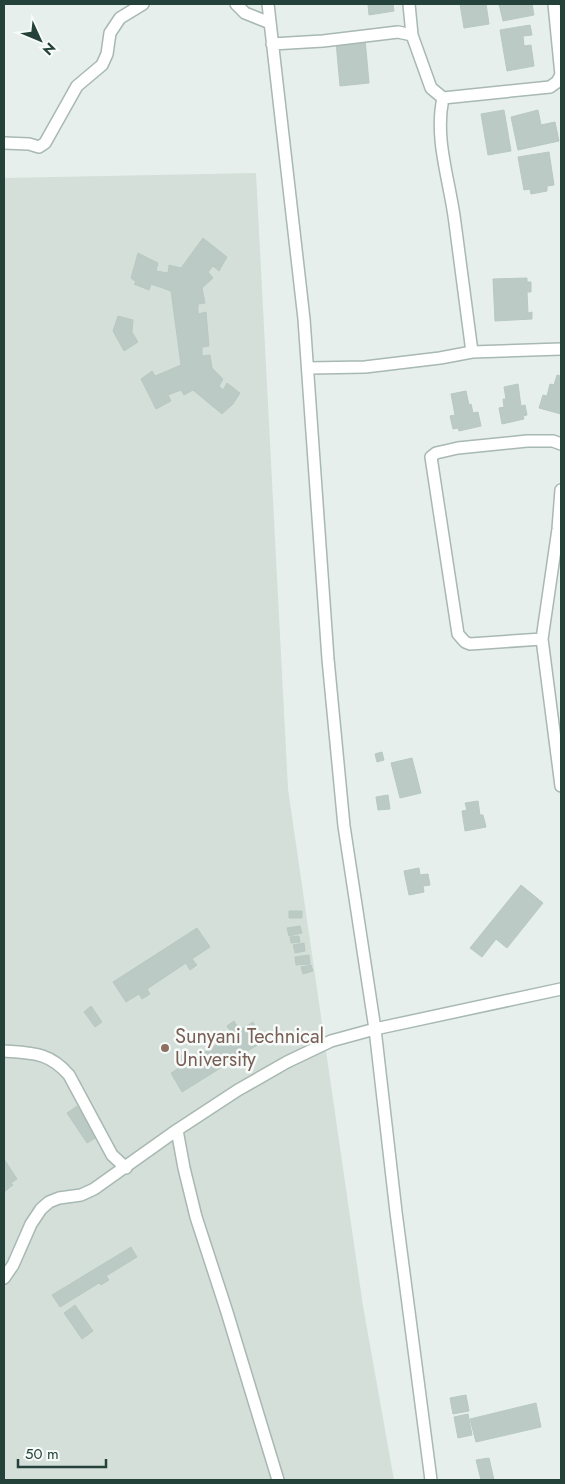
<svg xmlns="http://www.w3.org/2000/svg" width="565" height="1484" font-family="Jost,sans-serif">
<rect width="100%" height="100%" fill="#e6efeb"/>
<!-- built -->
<path fill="#d4dfda" d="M256 173 288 789 363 1306 394 1480H4V178Z"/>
<!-- building -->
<path fill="#bbcac4" stroke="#b8c9c2" d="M368 4H393L394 11 369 15Z
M460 4H486L489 24 464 28Z
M499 4H532L534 15 503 21Z
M530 25 532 35 523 36 524 46 531 45 534 66 507 71 500 30Z
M365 39 369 83 340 86 336 42Z
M504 110 511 151 488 155 481 114Z
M538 110 541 125 555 122 559 141 518 150 511 117Z
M549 152 554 185 547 186V191L531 194 530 189 524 190 518 157Z
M203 238 227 257 219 271 213 266 208 272 213 278 202 288 205 303 198 304V314L206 312 209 346 202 347V356L210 355 212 368 223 379 219 386 223 390 227 383 240 393 233 404 222 414 193 390 184 395 181 390 168 395 171 401 156 409 141 379 152 371 155 376 181 365 171 291 151 284 149 290 134 284 136 282 131 278 138 253 158 263 156 271 168 273 169 265 181 268Z
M527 278V282H531V292H527L528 313 532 312V319L495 321 493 279Z
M118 316 133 320 132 332 138 342 124 351 113 331Z
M557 375 561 376V414L539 408 543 395 547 396 550 384 554 385Z
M518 384 521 406 525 405 527 415 523 416 524 419 502 424 499 408 504 407 503 399H506L504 387Z
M466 391 469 405 471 404 473 413 478 412 481 426 459 431 458 428 453 429 450 416 455 415 451 394Z
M382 752 384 760 377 762 375 754Z
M412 758 421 793 400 798 391 763Z
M388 795 390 809 378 810 376 797Z
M478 801 480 815H483L486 827 465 831 462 811 467 810 465 803Z
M419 868 420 875 428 874 430 885 423 886 424 892 409 895 404 871Z
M521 885 543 903 507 948 496 939 482 957 470 948Z
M289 911H302V918H289Z
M300 926 302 933 289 936 287 928Z
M197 928 210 947 192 959 197 965 190 970 186 963 147 989 150 994 142 999 139 994 126 1002 113 982Z
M299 936 300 942 291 943 290 937Z
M304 943 305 951 295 953 293 945Z
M309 955 310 964 296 965 295 957Z
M311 965 313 971 303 974 301 967Z
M91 1006 102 1022 95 1027 84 1012Z
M234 1021 240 1030 253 1022 264 1041 182 1092 171 1073 184 1065 179 1057 187 1052 192 1060 233 1035 227 1026Z
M77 1106 97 1137 87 1143 67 1113Z
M4 1159 17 1179 11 1183 13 1185 4 1192Z
M131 1247 137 1257 106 1276 109 1280 101 1285 99 1283 60 1307 52 1295Z
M75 1305 93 1331 82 1339 64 1313Z
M466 1395 469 1411 453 1414 450 1398Z
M536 1403 541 1427 476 1442 470 1419Z
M468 1414 472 1435 458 1438 454 1417Z
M489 1458 494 1480H481L476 1460Z"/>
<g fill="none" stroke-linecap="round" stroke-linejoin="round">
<defs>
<path id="street" d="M236 4 245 13 270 23
M268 4 304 319 328 659 344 826 375 1029 396 1212 431 1480
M409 4 412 35
M272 44 323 41 398 32 412 35 431 88 443 98 550 87 557 82 561 75 554 4
M443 98C434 140 450 181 455 223 461 266 466 309 472 352
M4 143 29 144 39 147 45 143 77 86 102 65 107 54 110 33 120 18 143 4
M309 368 365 367 440 358 472 352 561 349
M561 490 558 529 542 639 561 786
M542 639 470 644 465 642 458 634 431 457 436 453 458 448 527 441H553L561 444
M4 1051C32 1053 49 1052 69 1075L112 1155 126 1168
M177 1130 184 1168 196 1217 226 1309 278 1480
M4 1278 13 1265 31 1224 41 1209 49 1202 59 1198 81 1195 94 1189 177 1130 238 1090 287 1062 331 1041 375 1029 561 989"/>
</defs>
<!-- street casing -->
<use href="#street" stroke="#a8b8b2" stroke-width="14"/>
<!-- street -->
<use href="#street" stroke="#fff" stroke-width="11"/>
</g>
<!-- markers -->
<circle fill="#8d6e63" stroke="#f7fbf9" stroke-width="2" cx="165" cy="1048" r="5"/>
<g text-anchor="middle" stroke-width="5" stroke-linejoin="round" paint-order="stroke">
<!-- education labels -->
<g font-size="20" fill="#785e54" stroke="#f7fbf9" text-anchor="start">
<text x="175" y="1043">Sunyani Technical<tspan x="175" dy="23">University</tspan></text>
</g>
</g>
<!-- border -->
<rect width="565" height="1484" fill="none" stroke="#24423a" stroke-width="10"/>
<!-- north arrow -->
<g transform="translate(40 40) rotate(134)" stroke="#f7fbf9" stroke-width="4" paint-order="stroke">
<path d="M0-4L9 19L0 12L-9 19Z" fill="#24423a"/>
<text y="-8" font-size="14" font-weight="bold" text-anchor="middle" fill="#24423a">N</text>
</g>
<!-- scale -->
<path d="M18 1459v8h88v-8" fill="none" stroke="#24423a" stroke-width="2.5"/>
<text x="25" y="1459" font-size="15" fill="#24423a" stroke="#f7fbf9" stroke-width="4" paint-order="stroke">50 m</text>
</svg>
